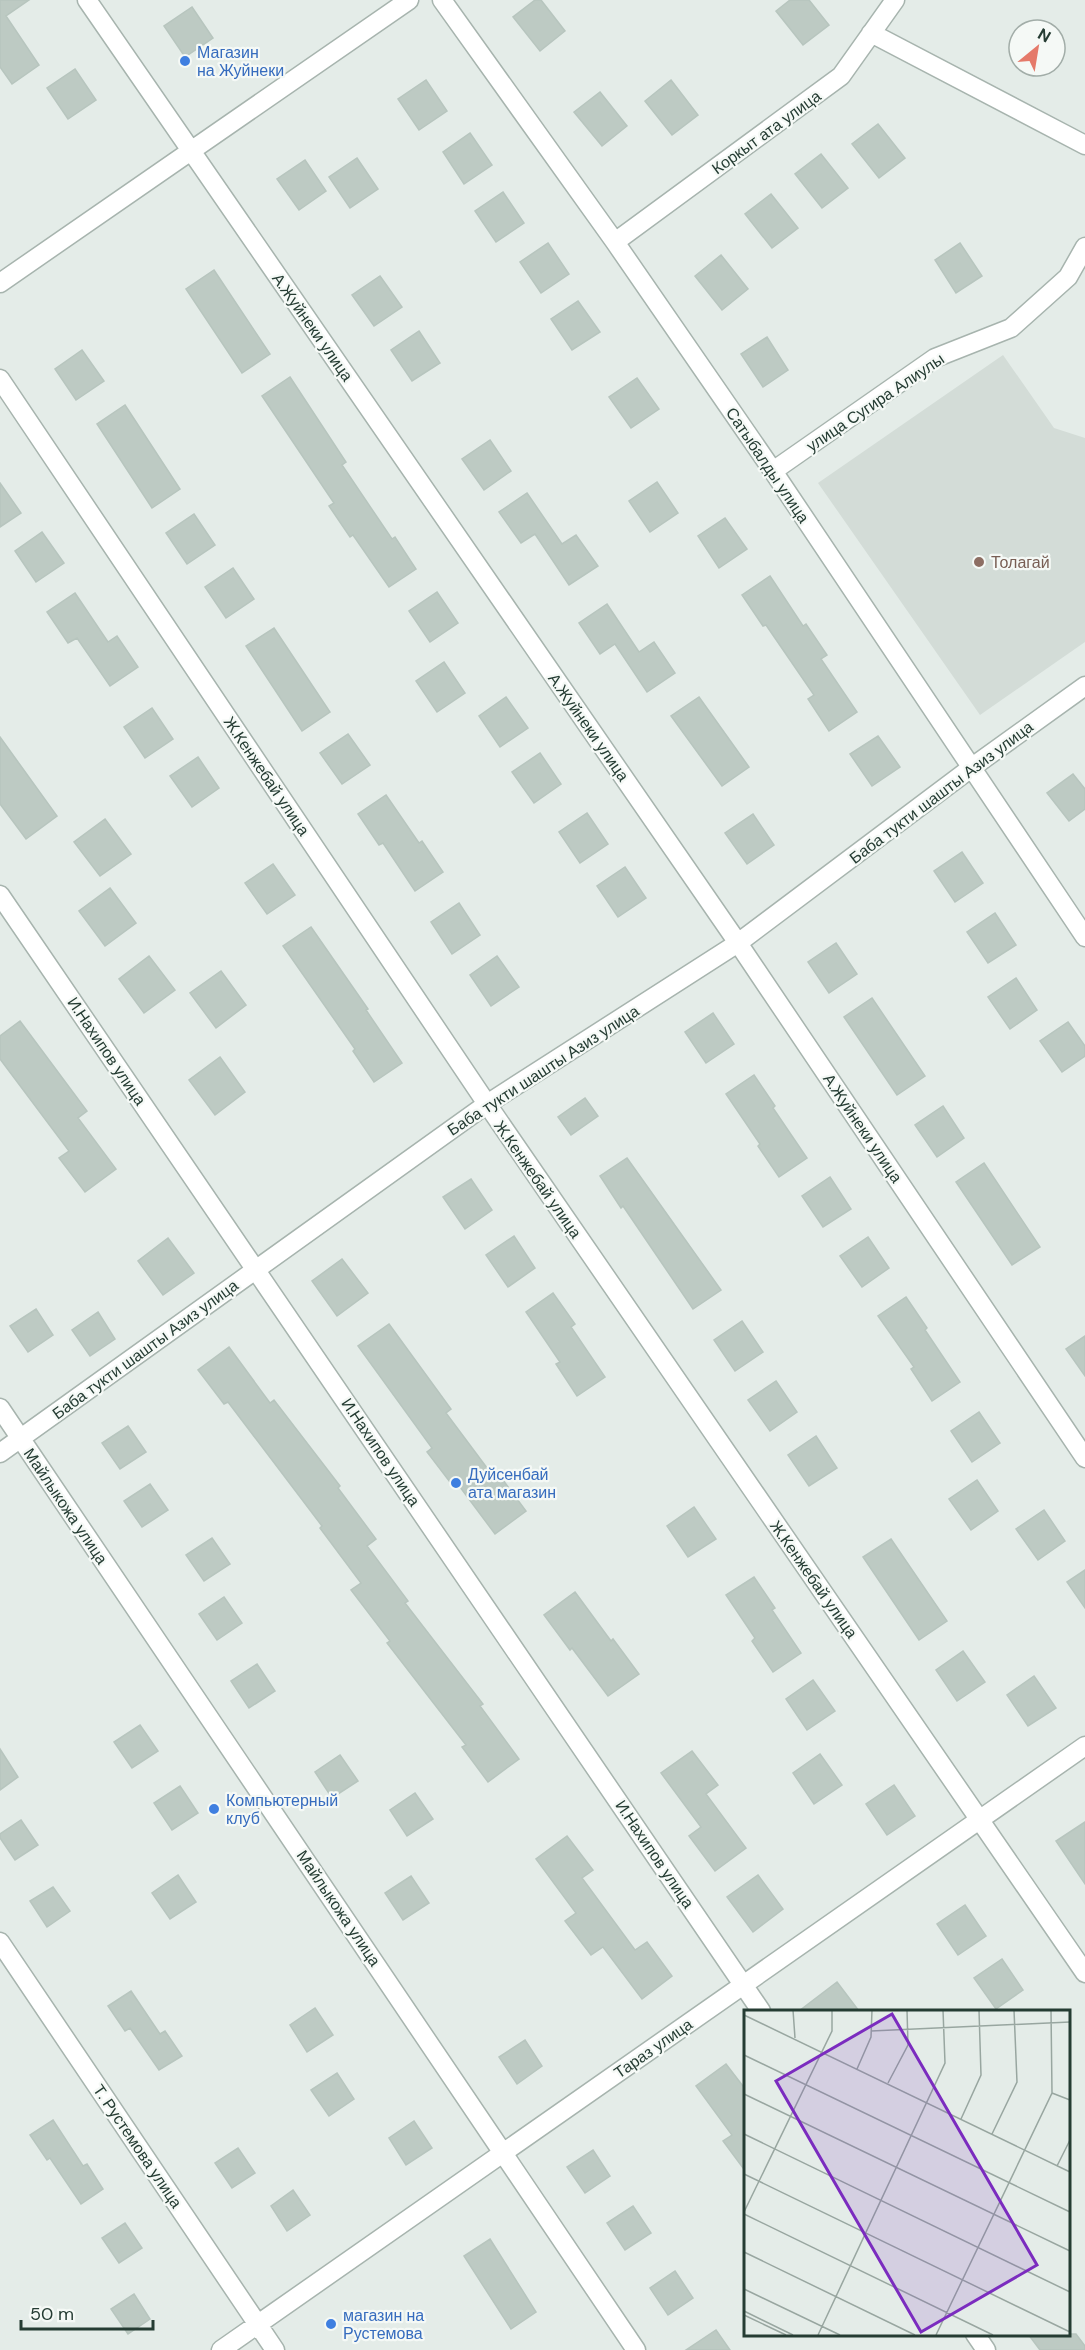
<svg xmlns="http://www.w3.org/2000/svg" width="1085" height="2350" font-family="'DM Sans',sans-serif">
<rect width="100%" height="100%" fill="#e4ece8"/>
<!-- built -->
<path fill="#d3dcd7" d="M1003 355 1054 428 1085 438V642L980 715 818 483Z"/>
<!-- building -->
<path fill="#bdcac3" stroke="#b7c5be" stroke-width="1.5" d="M0 0H29L6 16 39 65 12 84 0 67Z
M535 0H541L565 31 540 51 513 17Z
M790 0H809L829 25 803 45 776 11Z
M192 7 213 38 185 57 164 26Z
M75 69 96 100 68 119 47 88Z
M426 80 447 111 419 130 398 99Z
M671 80 698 115 672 135 645 101Z
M600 92 627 126 602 146 574 112Z
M878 124 905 158 879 178 852 144Z
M470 133 492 165 464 184 443 152Z
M821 154 848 188 822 208 795 174Z
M357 158 378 189 350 208 329 177Z
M305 160 326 191 299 210 277 179Z
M503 192 524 223 496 242 475 211Z
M771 194 798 228 772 248 745 214Z
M548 243 569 274 541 293 520 262Z
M960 243 982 276 956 293 935 260Z
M721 255 748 289 722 310 695 276Z
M214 270 270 354 242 373 186 289Z
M380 276 402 307 374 326 352 295Z
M578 301 600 332 572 350 551 319Z
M419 331 440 363 412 381 391 350Z
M767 337 788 370 763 387 741 354Z
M82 350 104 381 76 400 55 369Z
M290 377 346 462 342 465 392 539 395 537 416 569 389 587 353 535 350 537 329 506 334 503 262 396Z
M637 378 659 409 631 428 609 397Z
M125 405 180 489 152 508 97 424Z
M490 440 511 471 484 490 462 459Z
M657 482 678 513 650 532 629 501Z
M0 483 21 513 0 527Z
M527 493 562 544 576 535 598 566 569 585 535 534 521 543 499 512Z
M194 514 215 545 187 564 166 533Z
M725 518 747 549 719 568 698 536Z
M42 532 64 563 36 582 15 551Z
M233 568 254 599 226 618 205 587Z
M770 576 803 626 806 624 827 655 821 659 857 712 829 731 808 699 814 695 766 625 763 626 742 595Z
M437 592 458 623 430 642 409 611Z
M75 593 108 642 117 636 138 667 110 686 77 638 68 643 47 612Z
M607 604 639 652 654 642 675 673 647 692 615 644 600 654 579 623Z
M274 628 330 712 302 731 246 646Z
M444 662 465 693 437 712 416 681Z
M506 697 528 728 500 747 479 716Z
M699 697 749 767 722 786 671 716Z
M152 708 173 739 145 758 124 727Z
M348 734 370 765 342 784 320 753Z
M878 736 900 767 872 786 850 754Z
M0 737 57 816 26 839 0 804Z
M540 753 561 784 534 803 512 772Z
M198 757 219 788 192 807 170 776Z
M1073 774 1085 789V809L1069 821 1047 793Z
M386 795 419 843 422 841 443 872 415 891 383 843 379 845 358 814Z
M587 813 608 844 580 863 559 832Z
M753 814 774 845 747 864 725 833Z
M105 819 131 854 100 876 74 842Z
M962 852 983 883 955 902 934 871Z
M273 864 295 895 267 914 245 883Z
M625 867 646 898 618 917 597 886Z
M110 888 136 923 105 946 79 911Z
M459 903 480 935 452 954 431 922Z
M995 913 1016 945 988 963 967 932Z
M311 927 368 1009 366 1010 402 1063 374 1082 353 1051 355 1049 283 946Z
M836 943 857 974 829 993 808 962Z
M149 956 175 990 144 1013 119 979Z
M497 956 519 987 491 1006 470 975Z
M221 971 246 1005 216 1028 190 993Z
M1016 978 1037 1010 1010 1029 988 997Z
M872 998 925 1076 897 1095 844 1017Z
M713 1013 734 1044 706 1063 685 1032Z
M20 1021 87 1111 78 1118 116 1169 85 1192 59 1158 69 1151 0 1059V1036Z
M1068 1022 1085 1046V1056L1062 1072 1040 1041Z
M220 1057 245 1092 215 1115 189 1080Z
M754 1075 775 1106 773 1108 807 1158 779 1177 758 1146 760 1144 726 1094Z
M585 1098 598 1116 571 1135 558 1117Z
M943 1106 964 1138 937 1157 915 1125Z
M627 1158 721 1290 693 1309 623 1206 621 1208 600 1176Z
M984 1163 1040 1247 1012 1265 956 1182Z
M830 1177 851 1209 823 1227 802 1196Z
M471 1179 492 1210 465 1229 443 1197Z
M514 1236 535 1268 508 1287 486 1255Z
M868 1237 889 1268 862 1287 840 1256Z
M168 1238 194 1273 163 1295 138 1261Z
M342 1259 368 1293 337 1316 312 1281Z
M553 1293 575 1324 571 1327 605 1377 577 1396 556 1364 560 1362 526 1312Z
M906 1297 927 1328 925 1330 960 1382 932 1401 911 1369 914 1367 878 1316Z
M36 1309 53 1335 28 1352 10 1326Z
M98 1312 115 1339 90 1356 72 1330Z
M742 1321 763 1352 735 1371 714 1340Z
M389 1324 451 1409 446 1413 496 1480 500 1476 526 1511 495 1534 457 1483 453 1486 427 1452 432 1448 358 1346Z
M1085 1336V1376L1066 1349Z
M229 1347 270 1403 274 1400 340 1486 338 1488 376 1539 367 1546 408 1601 405 1603 483 1704 480 1706 519 1759 488 1782 462 1747 466 1745 387 1643 390 1641 351 1590 361 1583 320 1528 322 1526 228 1402 224 1404 198 1370Z
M776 1381 797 1412 770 1431 748 1400Z
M979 1412 1000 1443 972 1462 951 1431Z
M128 1426 146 1452 120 1469 102 1443Z
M816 1436 837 1468 809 1486 788 1455Z
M977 1480 998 1511 971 1530 949 1499Z
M150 1484 168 1510 142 1527 124 1501Z
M694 1507 716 1539 688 1557 667 1526Z
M1044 1510 1065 1541 1038 1560 1016 1529Z
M212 1538 230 1564 204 1581 186 1555Z
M891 1539 947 1621 919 1640 863 1557Z
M1085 1570V1608L1067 1582Z
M754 1577 775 1608 772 1610 801 1653 773 1672 752 1641 755 1638 726 1595Z
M575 1592 611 1641 613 1639 639 1674 608 1696 572 1648 570 1650 544 1615Z
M224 1597 242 1623 217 1640 199 1614Z
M963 1651 985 1682 957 1701 936 1670Z
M257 1664 275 1691 249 1708 231 1681Z
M1034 1676 1056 1708 1028 1726 1007 1695Z
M813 1680 835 1711 807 1730 786 1699Z
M140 1725 158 1751 132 1768 114 1742Z
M0 1749 18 1777 0 1790Z
M692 1751 718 1785 706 1794 746 1848 715 1871 689 1836 701 1827 661 1773Z
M820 1754 842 1785 814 1804 793 1773Z
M340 1755 358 1781 332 1798 315 1772Z
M894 1785 915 1816 887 1835 866 1804Z
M180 1786 198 1813 172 1830 154 1803Z
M415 1793 433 1819 407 1836 390 1810Z
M21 1820 38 1845 15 1860 0 1838V1834Z
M1085 1822V1884L1056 1841Z
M567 1836 593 1870 582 1878 635 1950 647 1942 672 1976 642 1999 603 1947 591 1955 565 1921 576 1913 536 1859Z
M178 1875 196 1902 170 1919 152 1893Z
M758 1875 783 1909 753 1932 727 1897Z
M411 1876 429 1903 403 1920 385 1893Z
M53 1887 70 1911 47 1927 30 1901Z
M965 1905 986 1936 958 1955 937 1924Z
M1002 1959 1023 1990 996 2009 974 1978Z
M837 1982 859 2011H799Z
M131 1991 160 2034 165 2031 182 2056 159 2070 130 2028 125 2031 108 2006Z
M315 2008 333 2035 307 2052 290 2025Z
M525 2040 542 2066 517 2084 499 2057Z
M726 2064 746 2090V2172L723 2141 732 2135 696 2086Z
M337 2073 354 2099 329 2116 311 2090Z
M53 2120 83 2166 87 2164 103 2189 81 2204 50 2158 47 2160 30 2135Z
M414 2121 432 2148 406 2165 389 2138Z
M238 2148 255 2173 232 2188 215 2163Z
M593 2150 610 2176 585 2193 567 2167Z
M293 2190 310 2215 287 2231 271 2206Z
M633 2206 651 2233 625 2250 607 2223Z
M125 2223 142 2248 119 2263 102 2238Z
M490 2239 536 2312 511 2329 464 2256Z
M675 2271 693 2298 668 2315 650 2288Z
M134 2294 150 2319 128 2334 111 2309Z
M716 2330 730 2350H686Z
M1028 2334H1076L1085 2346V2350H1040Z"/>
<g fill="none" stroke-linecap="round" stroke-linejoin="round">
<defs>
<path id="minor" d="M87 0 738 943 1085 1458
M442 0 615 242 773 471 1085 937
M871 33 1085 145
M615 242 841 76 895 0
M0 283 409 0
M0 379 487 1104 1085 1973
M773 471 935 358 1011 328 1068 277 1085 247
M0 895 761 2011
M0 1408 636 2350
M0 1453 487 1104 738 943 971 768 1085 686
M0 1942 275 2350
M975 2334 986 2350
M221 2350 1085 1746"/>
</defs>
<!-- minor casing -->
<use href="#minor" stroke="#a7b4ae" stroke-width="21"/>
<!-- minor -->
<use href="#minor" stroke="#fff" stroke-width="18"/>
</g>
<!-- markers -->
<g fill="#3f7fe0" stroke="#f5f9f6" stroke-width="2">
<circle cx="185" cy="61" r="6"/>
<circle cx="456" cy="1483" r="6"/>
<circle cx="214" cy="1809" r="6"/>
<circle cx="331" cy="2324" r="6"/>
</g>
<circle fill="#8d6e63" stroke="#f5f9f6" stroke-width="2" cx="979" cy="562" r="6"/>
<g text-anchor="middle" stroke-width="4.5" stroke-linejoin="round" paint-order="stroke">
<!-- shop labels -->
<g font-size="16" fill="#366cbe" stroke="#f5f9f6" text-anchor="start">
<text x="197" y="58">Магазин<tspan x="197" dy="18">на Жуйнеки</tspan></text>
<text x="468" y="1480">Дуйсенбай<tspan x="468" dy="18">ата магазин</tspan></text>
<text x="226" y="1806">Компьютерный<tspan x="226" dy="18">клуб</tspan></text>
<text x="343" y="2321">магазин на<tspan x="343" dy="18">Рустемова</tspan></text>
</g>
<!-- street labels -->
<g font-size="16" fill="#253c33" stroke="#f5f9f6">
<text transform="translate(766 132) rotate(-36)" y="6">Коркыт ата улица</text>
<text transform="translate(313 327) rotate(55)" y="6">А.Жуйнеки улица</text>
<text transform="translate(875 402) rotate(-34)" y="6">улица Сугира Алиулы</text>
<text transform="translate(768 465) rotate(56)" y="6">Сатыбалды улица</text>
<text transform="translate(589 727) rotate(55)" y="6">А.Жуйнеки улица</text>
<text transform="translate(267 776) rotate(56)" y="6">Ж.Кенжебай улица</text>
<text transform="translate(941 792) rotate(-37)" y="6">Баба тукти шашты Азиз улица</text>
<text transform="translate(107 1051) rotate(56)" y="6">И.Нахипов улица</text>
<text transform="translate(543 1070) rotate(-33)" y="6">Баба тукти шашты Азиз улица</text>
<text transform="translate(863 1128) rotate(56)" y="6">А.Жуйнеки улица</text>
<text transform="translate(538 1179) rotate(55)" y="6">Ж.Кенжебай улица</text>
<text transform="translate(145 1349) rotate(-36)" y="6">Баба тукти шашты Азиз улица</text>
<text transform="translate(381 1452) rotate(56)" y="6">И.Нахипов улица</text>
<text transform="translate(66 1506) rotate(56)" y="6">Майлыкожа улица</text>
<text transform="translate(814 1579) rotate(55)" y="6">Ж.Кенжебай улица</text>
<text transform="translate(655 1854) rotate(56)" y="6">И.Нахипов улица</text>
<text transform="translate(339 1908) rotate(56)" y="6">Майлыкожа улица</text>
<text transform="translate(653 2048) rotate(-35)" y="6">Тараз улица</text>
<text transform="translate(138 2146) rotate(56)" y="6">Т. Рустемова улица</text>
</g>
<!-- education labels -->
<g font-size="16" fill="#785e54" stroke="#f5f9f6" text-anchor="start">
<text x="991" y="568">Толагай</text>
</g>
</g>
<!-- overview -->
<g transform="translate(744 2010)">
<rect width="326" height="326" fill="#e4ece8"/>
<path fill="none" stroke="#98a6a0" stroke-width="1.5" d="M49 0 51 28M0 5 326 162M127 21 326 12M0 45 326 202M113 59 127 27 128 0M144 73 164 35 163 0M308 83 326 90M0 84 326 241M217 109 237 65 235 0M0 124 326 282M248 124 273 72 270 0M313 156 326 130M0 164 326 322M0 202 88 21V0M0 204 249 325M0 242 171 325M0 279 96 325M0 301 49 325M0 305 42 325M74 325 201 53 199 0M192 325 308 83 307 0"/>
<path fill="#7b2cbf" fill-opacity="0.15" stroke="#7b2cbf" stroke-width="3" d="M148 4 293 255 177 322 32 71Z"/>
<rect width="326" height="326" fill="none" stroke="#253c33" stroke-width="3"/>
</g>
<!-- north arrow -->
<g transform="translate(1037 48) rotate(30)"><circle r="28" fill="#f5f9f6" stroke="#a2ada8" stroke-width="1.5"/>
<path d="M0-4.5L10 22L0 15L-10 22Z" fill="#e57a6a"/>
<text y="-9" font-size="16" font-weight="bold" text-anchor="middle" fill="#253c33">N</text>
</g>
<!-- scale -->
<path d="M21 2320v9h132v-9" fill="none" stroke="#253c33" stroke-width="3"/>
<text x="30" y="2320" font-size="18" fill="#253c33" stroke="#f5f9f6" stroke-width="4.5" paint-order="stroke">50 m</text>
</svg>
